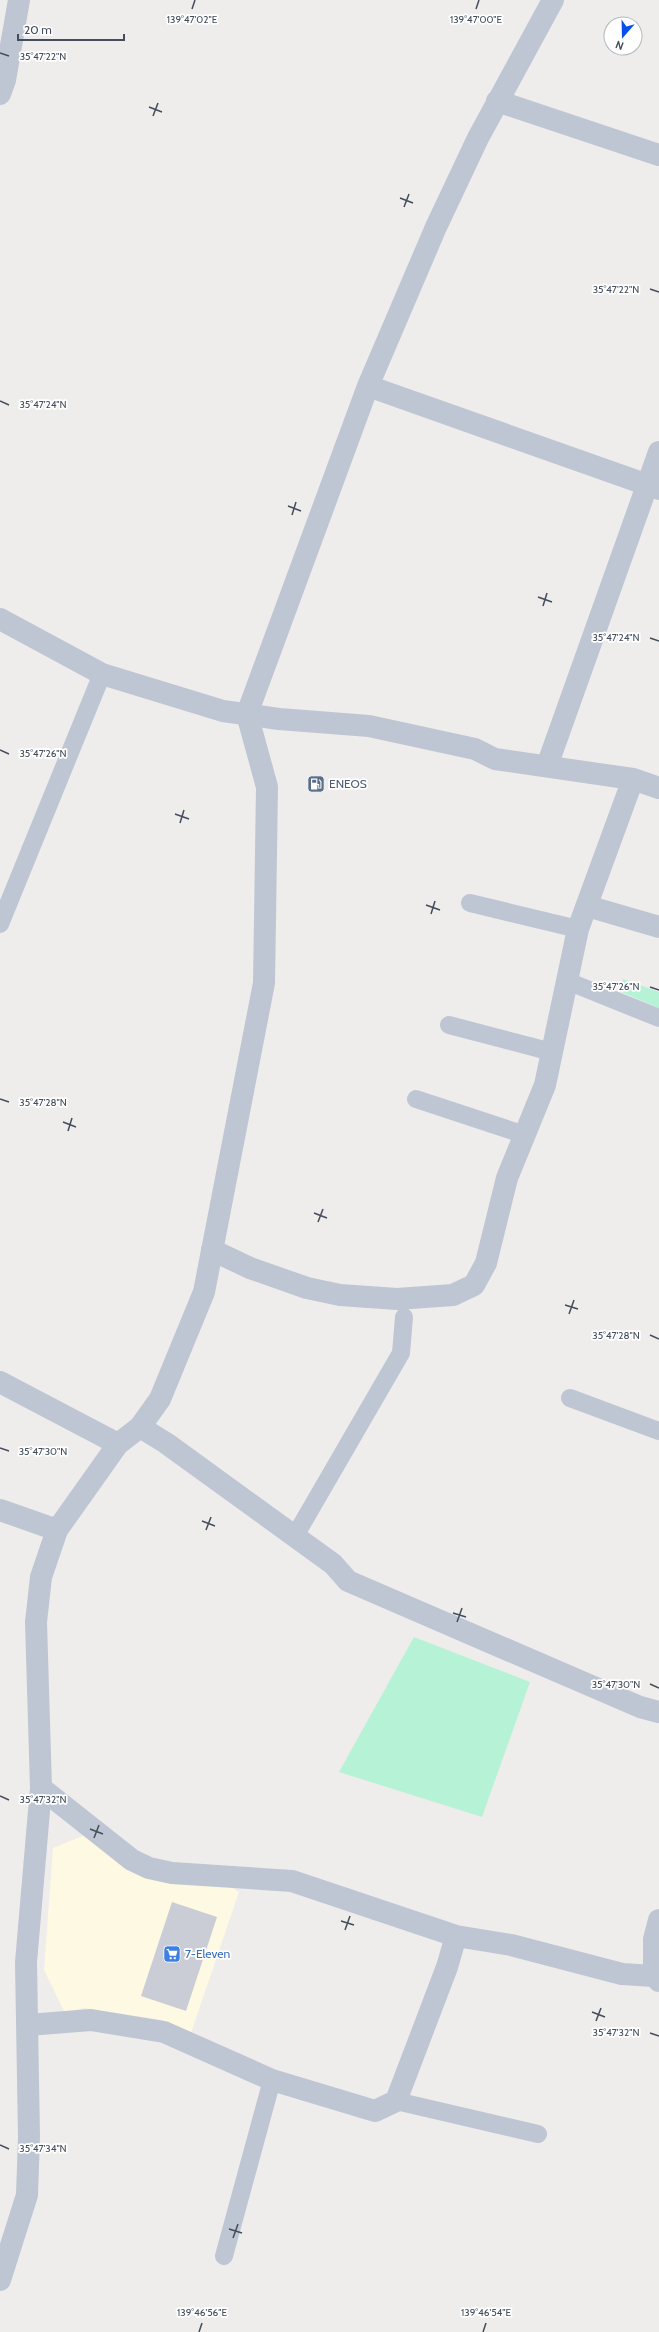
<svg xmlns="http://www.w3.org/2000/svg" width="659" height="2332" font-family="Cabin,sans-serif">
<rect width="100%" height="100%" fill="#efecec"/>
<!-- commercial -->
<path fill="#fdf9e2" d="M85 1835 127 1869 166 1883 229 1886 239 1892 191 2033 162 2020 83 2008 65 2013 44 1970 53 1848Z"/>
<!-- green -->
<path fill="#b6f2d5" d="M623 979 659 992V1008L619 991Z
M414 1637 530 1682 482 1817 339 1772Z"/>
<!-- building -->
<path fill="#cacdd5" d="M172 1902 217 1917 186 2011 141 1996Z"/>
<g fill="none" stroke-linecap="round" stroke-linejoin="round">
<!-- service -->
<path stroke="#bec6d3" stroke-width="18" d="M470 903 578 929
M0 924 102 674
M567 981 659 1018
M449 1025 552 1052
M416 1099 525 1135
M570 1398 659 1431
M295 1536 401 1353 404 1317
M396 2101 538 2134
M224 2256 272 2080"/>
<!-- minor -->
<path stroke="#bec6d3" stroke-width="22" d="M0 94 5 80 19 0
M497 101 659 155
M0 619 102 674 223 711 279 719 369 726 475 749 495 759 633 779 659 788
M547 766 659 452
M587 906 659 927
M212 1250 250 1268 307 1288 340 1295 397 1299 453 1295 474 1285 486 1263 507 1178 545 1085 578 929 633 779
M0 1382 118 1444
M140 1427 166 1443 333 1564 348 1581 640 1707 659 1712
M0 1510 57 1530
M41 1788 132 1860 149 1868 172 1873 292 1881 456 1936 511 1945 622 1974 654 1976 659 1981
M654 1976V1939L659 1920
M28 2025 91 2020 164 2032 272 2080 375 2111 396 2101 447 1967 456 1936"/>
<!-- tertiary -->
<path stroke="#bec6d3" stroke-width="22" d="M368 386 659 489
M0 2280 27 2195 29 2137 26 1962 41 1788 36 1622 41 1577 57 1530 118 1444 140 1427 160 1399 204 1292 264 983 267 787 247 714 368 386 436 227 478 138 553 0"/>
</g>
<!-- ticks -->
<path fill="none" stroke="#434d5b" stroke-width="1.5" d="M192 9 195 0M476 9 479 0M0 53 9 56M149 107 162 112M153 116 158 103M400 198 413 203M404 207 409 194M650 289 659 292M0 401 9 405M288 506 301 511M292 515 296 502M538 597 552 602M543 606 547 593M650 638 659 641M0 750 9 754M175 814 189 819M180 823 184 810M426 905 440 910M431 914 435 901M650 987 659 990M0 1099 9 1102M63 1122 76 1127M68 1131 72 1118M314 1213 327 1218M318 1222 323 1209M565 1305 578 1309M569 1314 574 1300M650 1335 659 1339M0 1448 9 1451M202 1521 215 1526M206 1530 211 1517M453 1613 466 1617M457 1622 462 1608M650 1684 659 1688M0 1796 9 1800M90 1829 103 1834M94 1838 99 1825M341 1921 354 1925M345 1930 350 1916M592 2012 605 2017M596 2021 601 2008M650 2033 659 2036M0 2145 9 2149M229 2229 242 2233M233 2238 238 2224M199 2332 202 2323M483 2332 486 2323"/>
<!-- icons -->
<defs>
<symbol id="fuel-square" viewBox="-11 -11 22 22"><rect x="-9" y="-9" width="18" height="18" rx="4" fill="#5c6f8a" stroke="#fff"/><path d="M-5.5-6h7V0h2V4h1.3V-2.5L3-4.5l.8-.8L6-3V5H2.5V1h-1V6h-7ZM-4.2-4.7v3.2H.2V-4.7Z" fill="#fff"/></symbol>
<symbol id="supermarket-square" viewBox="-11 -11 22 22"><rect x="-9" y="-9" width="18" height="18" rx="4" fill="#3f7fe0" stroke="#fff"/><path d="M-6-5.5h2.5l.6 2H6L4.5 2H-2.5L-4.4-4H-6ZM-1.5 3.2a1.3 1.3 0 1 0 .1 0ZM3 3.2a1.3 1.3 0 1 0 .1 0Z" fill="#fff"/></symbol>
</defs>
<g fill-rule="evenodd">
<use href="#fuel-square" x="306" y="774" width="20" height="20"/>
<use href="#supermarket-square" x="162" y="1944" width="20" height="20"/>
</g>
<g text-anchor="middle" stroke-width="3.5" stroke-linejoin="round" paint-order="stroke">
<!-- service labels -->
<g font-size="12" fill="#4e5e75" stroke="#fff" text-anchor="start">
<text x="329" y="788">ENEOS</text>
</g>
<!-- shop labels -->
<g font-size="12" fill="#366cbe" stroke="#fff" text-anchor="start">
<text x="185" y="1958">7-Eleven</text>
</g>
</g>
<g font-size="10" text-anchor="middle" fill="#434d5b" stroke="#fff" stroke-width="3.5" stroke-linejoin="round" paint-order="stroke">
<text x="476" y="23">139°47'00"E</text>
<text x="192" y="23">139°47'02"E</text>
<text x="43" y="60">35°47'22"N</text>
<text x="616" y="293">35°47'22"N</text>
<text x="43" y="408">35°47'24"N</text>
<text x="616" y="641">35°47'24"N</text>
<text x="43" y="757">35°47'26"N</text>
<text x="616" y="990">35°47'26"N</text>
<text x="43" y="1106">35°47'28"N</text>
<text x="616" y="1339">35°47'28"N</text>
<text x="43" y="1455">35°47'30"N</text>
<text x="616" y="1688">35°47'30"N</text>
<text x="43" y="1803">35°47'32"N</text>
<text x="616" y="2036">35°47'32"N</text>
<text x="43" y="2152">35°47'34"N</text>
<text x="202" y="2316">139°46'56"E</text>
<text x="486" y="2316">139°46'54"E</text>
</g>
<!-- north arrow -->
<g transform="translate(623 36) rotate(200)"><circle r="19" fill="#ffffff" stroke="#b4b8bd"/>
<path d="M0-3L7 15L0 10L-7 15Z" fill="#0b4fea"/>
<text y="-6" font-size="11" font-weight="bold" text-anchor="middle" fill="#434d5b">N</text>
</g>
<!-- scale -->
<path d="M18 34v6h106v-6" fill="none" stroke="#434d5b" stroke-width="2"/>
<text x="24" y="34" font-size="12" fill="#434d5b" stroke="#ffffff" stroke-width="3" paint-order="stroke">20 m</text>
</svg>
